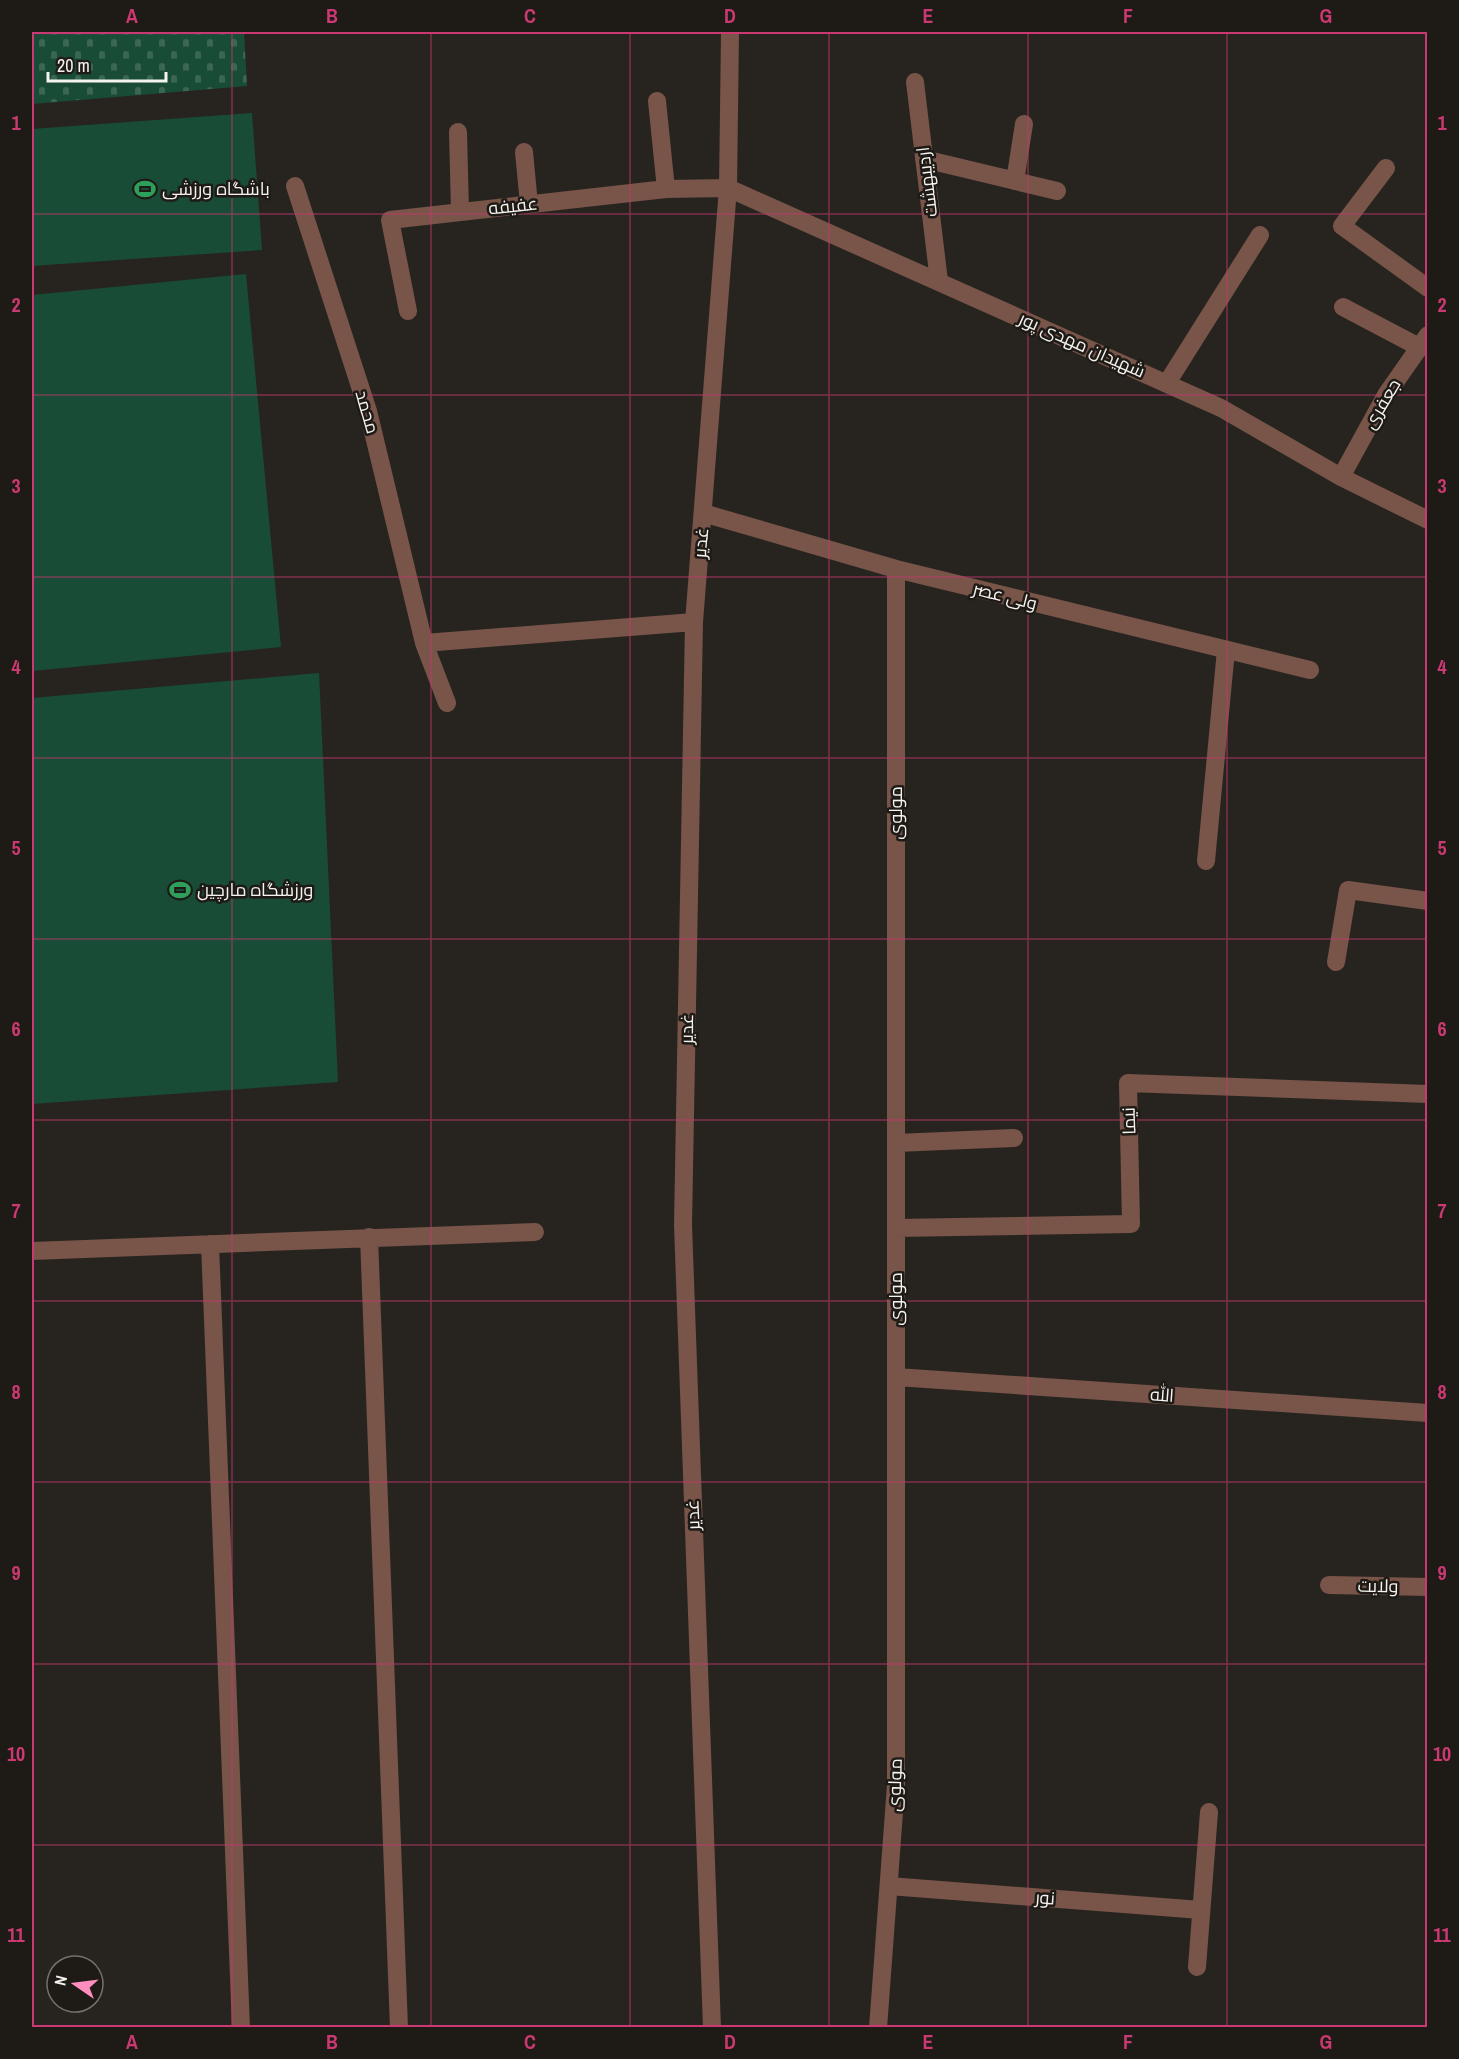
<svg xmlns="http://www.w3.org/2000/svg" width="1459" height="2059" font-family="'Archivo Narrow',Cairo,sans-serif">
<defs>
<pattern id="cemetery-stones" width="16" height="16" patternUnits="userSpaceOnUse" patternTransform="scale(1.5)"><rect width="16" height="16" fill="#194c36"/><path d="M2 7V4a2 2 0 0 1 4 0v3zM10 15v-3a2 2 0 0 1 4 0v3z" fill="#3b6653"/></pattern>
</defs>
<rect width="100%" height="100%" fill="#27241f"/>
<!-- green -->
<path fill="#194c36" d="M252 113 262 250 32 266V129Z
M246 274 281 647 32 671V295Z
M319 673 338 1082 32 1104V698Z"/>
<!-- cemetery -->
<path fill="url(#cemetery-stones)" d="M32 32H244L247 86 32 104Z"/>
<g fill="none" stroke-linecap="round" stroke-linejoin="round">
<!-- minor -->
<path stroke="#785449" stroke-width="18" d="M915 82 939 281
M657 101 666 189
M458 132 460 212
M524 152 529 204
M924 159 1057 191
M1386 168 1342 226 1428 288
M1015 181 1024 124
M295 186 368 411 424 643 447 703
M1343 307 1419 347
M408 311 390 220 666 189 728 188 1221 408 1341 477 1428 520
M1167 383 1260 235
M1341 477 1386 395 1428 335
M703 513 896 569 1310 670
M424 643 694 622
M1206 861 1226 650
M1336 962 1348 890 1428 901
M896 1143 1014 1138
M896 1228 1131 1224 1128 1083 1428 1094
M369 1237 399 2028
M210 1244 241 2028
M32 1251 535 1232
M896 1377 1428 1413
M1329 1585 1428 1587
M889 1886 1201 1910
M1197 1967 1209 1812
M712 2028 683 1225 694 622 728 188 730 32
M878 2028 896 1785V569"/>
</g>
<!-- grid -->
<path fill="none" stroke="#ca3971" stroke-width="1.5" stroke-opacity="0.55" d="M232 32V2028M431 32V2028M630 32V2028M829 32V2028M1028 32V2028M1227 32V2028M32 214H1428M32 395H1428M32 577H1428M32 758H1428M32 939H1428M32 1120H1428M32 1301H1428M32 1482H1428M32 1664H1428M32 1845H1428"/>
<!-- icons -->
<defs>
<symbol id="stadium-bare" viewBox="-9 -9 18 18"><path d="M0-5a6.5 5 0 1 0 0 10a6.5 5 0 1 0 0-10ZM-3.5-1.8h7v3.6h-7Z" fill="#2e9e5b" stroke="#1e1a16" stroke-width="2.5" paint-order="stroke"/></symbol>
</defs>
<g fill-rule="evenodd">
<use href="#stadium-bare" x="130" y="174" width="30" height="30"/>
<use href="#stadium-bare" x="165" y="875" width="30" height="30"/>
</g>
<g text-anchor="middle" stroke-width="5" stroke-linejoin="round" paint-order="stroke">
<!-- street labels -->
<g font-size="18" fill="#f5f3ef" stroke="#1e1a16">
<text transform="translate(927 182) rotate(-97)" y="6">اردیبهشت</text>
<text transform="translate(513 206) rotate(-6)" y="6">عفیفه</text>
<text transform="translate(1082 345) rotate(24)" y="6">شهیدان مهدی پور</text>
<text transform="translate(1382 404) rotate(-59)" y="6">جعفری</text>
<text transform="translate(367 412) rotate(74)" y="6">محمد</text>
<text transform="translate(701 543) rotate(-85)" y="6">غدیر</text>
<text transform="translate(1005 596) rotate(14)" y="6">ولی عصر</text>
<text transform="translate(896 813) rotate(-90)" y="6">مولوی</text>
<text transform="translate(687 1029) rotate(-89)" y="6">غدیر</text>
<text transform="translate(1129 1121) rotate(-92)" y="6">نیما</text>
<text transform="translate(896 1299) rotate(-90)" y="6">مولوی</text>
<text transform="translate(1162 1395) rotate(4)" y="6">الله</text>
<text transform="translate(693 1515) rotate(-92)" y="6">غدیر</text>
<text transform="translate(1378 1586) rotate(1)" y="6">ولایت</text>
<text transform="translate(895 1785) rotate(-88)" y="6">مولوی</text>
<text transform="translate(1045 1898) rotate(4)" y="6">نور</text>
</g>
<!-- poi labels -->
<g font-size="18" fill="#f5f3ef" stroke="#1e1a16" text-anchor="start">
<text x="162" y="195">باشگاه ورزشی</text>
<text x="197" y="896">ورزشگاه مارچین</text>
</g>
</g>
<!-- border -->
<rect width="1459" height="2059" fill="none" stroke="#1e1a16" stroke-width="66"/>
<!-- north arrow -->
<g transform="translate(75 1984) rotate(284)"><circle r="28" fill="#1e1a16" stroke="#74716d" stroke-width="1.5"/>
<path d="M0-4.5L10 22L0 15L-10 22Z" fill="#fe8ebe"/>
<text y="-9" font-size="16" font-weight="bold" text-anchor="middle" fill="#f5f3ef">N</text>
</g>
<!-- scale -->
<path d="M48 72v9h118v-9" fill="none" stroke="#f5f3ef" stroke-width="3"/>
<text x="57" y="72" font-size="18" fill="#f5f3ef" stroke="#1e1a16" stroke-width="4.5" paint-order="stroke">20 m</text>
<rect x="33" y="33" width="1393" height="1993" fill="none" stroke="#ca3971" stroke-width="2"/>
<g font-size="20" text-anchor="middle" font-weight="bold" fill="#ca3971">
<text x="132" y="23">A</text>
<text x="332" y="23">B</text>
<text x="530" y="23">C</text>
<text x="730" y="23">D</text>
<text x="928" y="23">E</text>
<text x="1128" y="23">F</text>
<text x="1326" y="23">G</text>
<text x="16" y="130">1</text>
<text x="1442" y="130">1</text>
<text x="16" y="312">2</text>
<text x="1442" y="312">2</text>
<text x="16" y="493">3</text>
<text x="1442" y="493">3</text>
<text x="16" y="674">4</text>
<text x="1442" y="674">4</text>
<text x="16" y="855">5</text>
<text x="1442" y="855">5</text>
<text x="16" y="1036">6</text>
<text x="1442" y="1036">6</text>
<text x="16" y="1218">7</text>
<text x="1442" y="1218">7</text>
<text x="16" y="1399">8</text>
<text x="1442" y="1399">8</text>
<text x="16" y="1580">9</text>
<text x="1442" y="1580">9</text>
<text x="16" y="1761">10</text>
<text x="1442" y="1761">10</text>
<text x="16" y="1942">11</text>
<text x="1442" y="1942">11</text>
<text x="132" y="2049">A</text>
<text x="332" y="2049">B</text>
<text x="530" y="2049">C</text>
<text x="730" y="2049">D</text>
<text x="928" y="2049">E</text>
<text x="1128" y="2049">F</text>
<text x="1326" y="2049">G</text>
</g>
</svg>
